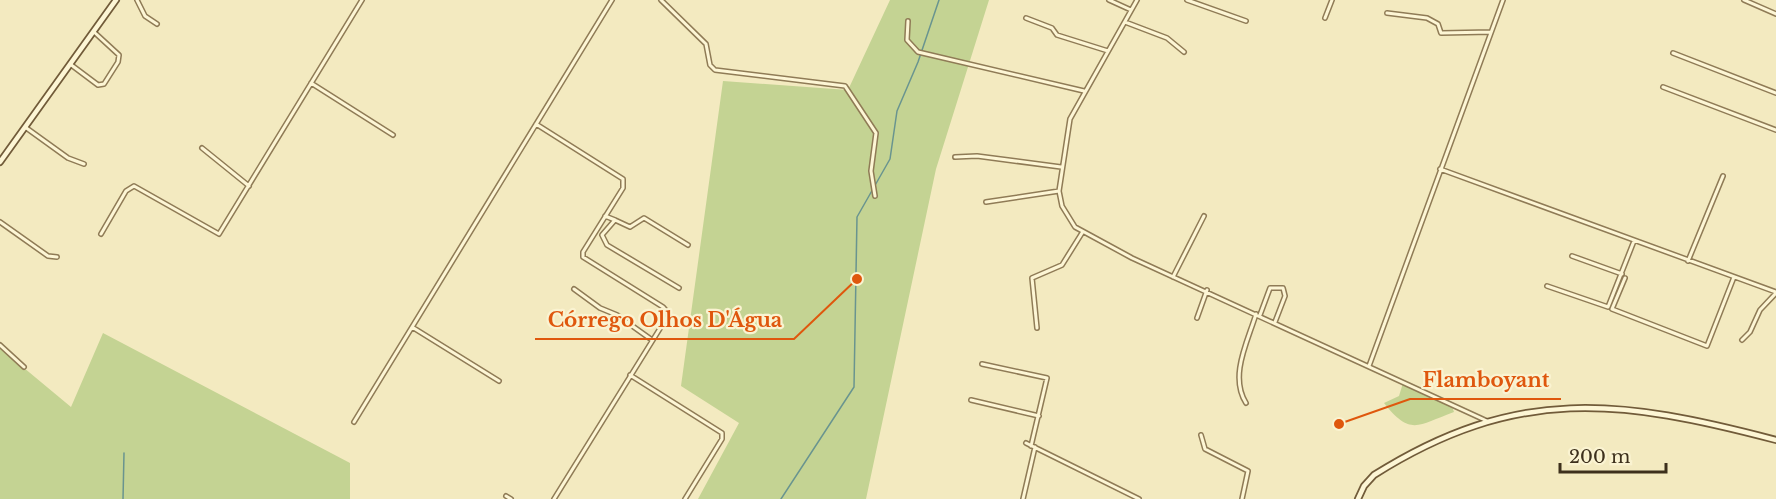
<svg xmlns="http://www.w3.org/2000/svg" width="1776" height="499" font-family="'Libre Baskerville',serif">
<rect width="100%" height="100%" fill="#f3eac0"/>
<!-- green -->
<path fill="#c4d393" d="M890 0H989L936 169 866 499H698L739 423 681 386 723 81 848 90Z
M103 333 350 463V499H0V348L71 407Z
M1403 383 1451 404 1454 412C1418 425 1411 437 1384 403L1399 396Z"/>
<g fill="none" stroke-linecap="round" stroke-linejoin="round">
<!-- stream -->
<path stroke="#69948f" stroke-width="1.5" d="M123 499 124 453
M781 499 854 387 857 217 890 159 897 111 918 62 939 0"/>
<defs>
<path id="street" d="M137 0 145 16 157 24
M661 0 706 44 710 65 715 70 845 86 876 133 871 171 875 196
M1109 0 1131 10
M1137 0 1070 119 1059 191 1062 206 1075 227 1132 258 1487 421
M1187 0 1246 21
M1744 0 1776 14
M1387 13 1427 18 1438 24 1441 33 1491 32
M1026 18 1052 28 1057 35 1108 51
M1325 18 1332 0
M908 21 907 40 918 52 1084 91
M1125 22 1167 38 1184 52
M1673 53 1776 93
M70 64 98 85 104 84 118 62 119 55 94 32
M311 83 393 135
M1663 87 1776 130
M536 124 623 179V188L583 252V257L663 307 669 314 554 499
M25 127 68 158 84 164
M202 148 249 186
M955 157 977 156 1061 167
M1440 169 1776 292
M986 202 1059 191
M605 216 615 220
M0 222 48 256 57 257
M101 234 126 191 134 186 219 234 362 0
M1572 256 1622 274
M1688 261 1723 176
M1173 277 1204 216
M1625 278 1612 309 1707 346 1734 277
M1547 286 1608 307 1634 241
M679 288 607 245 602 235 615 220 630 227 644 218 688 245
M574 289 600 308 617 315 652 340
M1260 315 1270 288H1283L1285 296 1275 322
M1197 318 1207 290
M412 327 499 381
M1037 328 1032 278 1062 265 1082 233
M1742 340 1750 332 1760 310 1776 293
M0 345 24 367
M982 364 1047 378 1031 446
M1369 366 1503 0
M630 375 722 433V439L685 499
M971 400 1039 416
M1246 403C1229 376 1248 341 1256 314
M354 422 612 0
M1201 435 1205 449 1248 471 1242 499
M1026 443 1139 499
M506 496 511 499
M1023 499 1035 447"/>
<path id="secondary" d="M0 162 116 0
M1358 499 1364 486 1374 475C1517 385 1620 399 1776 440"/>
</defs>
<!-- street casing -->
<use href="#street" stroke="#8f7b56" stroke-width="6"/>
<!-- secondary casing -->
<use href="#secondary" stroke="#715b39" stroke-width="8"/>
<!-- street -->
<use href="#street" stroke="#fdf6d5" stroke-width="3"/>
<!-- secondary -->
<use href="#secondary" stroke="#fdf6d5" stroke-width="4.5"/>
</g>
<!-- callouts -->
<path fill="none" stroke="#df570d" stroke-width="2" d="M857 279L794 339H535M1339 424L1410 399H1561"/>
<g fill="#df570d" stroke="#faf3d1" stroke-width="2">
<circle cx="857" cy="279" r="6"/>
<circle cx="1339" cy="424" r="6"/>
</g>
<g font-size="20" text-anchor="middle" font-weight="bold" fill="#df570d" stroke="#faf3d1" stroke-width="4.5" stroke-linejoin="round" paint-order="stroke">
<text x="665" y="327">Córrego Olhos D'Água</text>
<text x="1486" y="387">Flamboyant</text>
</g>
<!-- scale -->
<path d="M1560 463v9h106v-9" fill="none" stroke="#3d301c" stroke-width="3"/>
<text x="1569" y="463" font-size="18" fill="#3d301c" stroke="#faf3d1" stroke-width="4.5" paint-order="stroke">200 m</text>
</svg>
